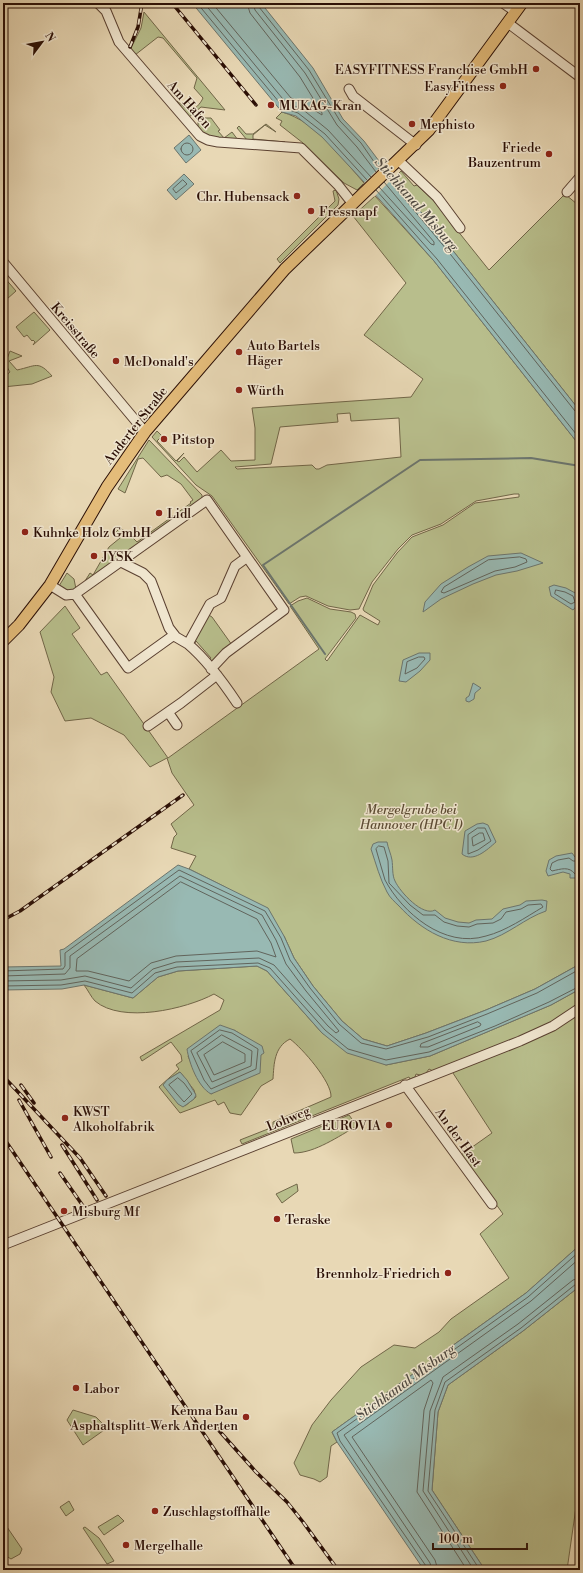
<svg xmlns="http://www.w3.org/2000/svg" width="583" height="1573" font-family="'Libre Bodoni',serif">
<rect width="100%" height="100%" fill="#e8d8b5"/>
<filter id="stains"><feTurbulence type="fractalNoise" baseFrequency=".005" numOctaves="4"/><feColorMatrix values="0 0 0 0 .2 0 0 0 0 .09 0 0 0 0 .02 0 0 0 .5 -.17"/></filter>
<radialGradient id="worn" r=".72"><stop offset=".6" stop-color="#630" stop-opacity="0"/><stop offset="1" stop-color="#630" stop-opacity=".3"/></radialGradient>
<!-- green -->
<path fill="#b8be8c" stroke="#716648" fill-rule="evenodd" d="M144 12 225 110 201 107 188 118 177 101 189 111C194 111 201 103 203 98L194 88 197 78 163 38 158 37 135 55 130 50 141 28Z
M282 112C317 122 341 157 364 183L357 190 344 183 303 143 280 125 282 121 276 118Z
M204 118H211L220 130 218 131 224 138 232 132 238 140 208 137 198 129V122Z
M266 124 276 132 265 125 253 135V139L285 142 247 140 237 128 239 126 246 134H253Z
M401 171 414 186 417 185 433 200 489 270 563 196 566 195 577 204 580 209V411L450 247 393 179Z
M336 190 339 199 338 205 280 263 277 259 335 201 333 191Z
M375 196 434 261 580 446V964L535 989 486 1010 426 1033 387 1046 363 1039 342 1021 313 986 294 958 284 936 225 887 189 869 196 856 171 848 174 837 177 834 171 824 194 805 172 773 167 758 150 767 124 735 91 718 65 721 51 692 54 677 40 632 65 606 80 628 72 634 101 675 107 672 168 758 319 649 290 606 298 601 307 598 330 609 351 612 355 614 356 618 325 659 327 661 360 615 378 625 380 621 364 611 363 609 373 585 397 553 412 537 443 525 475 503 519 497V494H514L476 501 441 524 412 535 398 549 372 582 359 609 350 610 328 606 306 596 300 597 289 604 212 496 196 485 152 437 157 431 162 436 157 441 176 461 184 453 177 461 179 462 184 457 197 472 221 450 231 461 255 460V428L252 408 411 397 423 379 364 335 406 283 353 216ZM350 413 351 421 399 418 401 457 327 465 319 469H316L312 465 237 469 235 467 271 464 280 427 338 422 337 414Z
M3 276 16 291 7 299 3 295Z
M34 312 50 330 33 345 35 342 33 340 32 341 27 335 24 337 16 327Z
M10 351 22 356 9 361 17 370C36 366 38 360 52 376L32 384 3 387V378L10 372 5 364Z
M149 440 202 495V499L90 582 85 581 90 573 93 575 109 547 120 538 116 532 120 528 128 533 137 542 191 503 190 502 193 500 181 484 167 475 161 477 143 458 138 459 125 493 118 489Z
M67 573 74 579 76 589 67 591 59 586Z
M207 614 212 617 232 645 213 663 207 660 211 658 196 641 194 645 193 643Z
M257 966 267 971 322 1033 386 1065 430 1056 551 1005 580 989V1005L534 1032 435 1072 429 1069 424 1076 416 1074 415 1077 410 1079 409 1077 242 1144 240 1140 273 1127V1122L331 1097C332 1082 302 1048 290 1039 274 1047 274 1064 273 1079L261 1086 241 1115 230 1113 224 1102 218 1105 215 1100 180 1113 159 1087 179 1069 176 1065 182 1061 181 1055 171 1042 142 1061 140 1057 220 1010 224 1000 214 994C186 1009 122 1024 95 1001 91 997 88 990 84 985L133 998 158 977 178 971ZM234 1030 245 1037 219 1089 211 1094 200 1083 188 1056ZM180 1072 194 1090 196 1097 185 1106 164 1085 167 1080Z
M580 1012V1245L526 1293 332 1432 337 1442 331 1446 327 1477 320 1482 314 1479 300 1475 294 1463 312 1425 331 1400 361 1367 394 1345 415 1348 439 1332 451 1319 509 1278 480 1234 503 1214 461 1155 492 1133 451 1070Z
M349 1115 357 1126C339 1136 315 1153 294 1153L291 1139Z
M297 1184 298 1191 282 1203 276 1194Z
M580 1286V1491L578 1493 567 1570H485L432 1490 438 1412 448 1385 523 1331Z
M73 1410 96 1417 107 1428 83 1445 67 1420Z
M69 1501 74 1510 66 1516 60 1507Z
M118 1515 124 1521 104 1535 98 1527Z
M7 1527 22 1549 20 1554 11 1559 3 1554V1530Z
M85 1527 99 1538 114 1561 107 1564 83 1528Z"/>
<!-- water -->
<path fill="#98b9b3" stroke="#6c756d" d="M192 3H261L313 68 343 119 364 141 382 165 450 247 580 411V446L434 261 364 182 322 137 296 116 282 112Z
M189 135 201 150 186 163 174 148Z
M184 174 194 184 176 200 167 190Z
M521 553 543 563 517 571 496 575 473 584 441 599 423 612 425 602 441 584 468 567 488 556Z
M554 585 566 588 577 594 580 602 573 610 551 596 549 587Z
M419 653H430V660L420 671 406 682 399 681 403 660Z
M473 683 481 688 475 693 474 699 469 702 466 701V698L469 696Z
M483 823 488 825 496 842C487 850 473 863 462 854L465 831 477 824Z
M378 842H387C388 848 391 854 392 860 393 867 392 875 395 881 400 892 423 917 435 910L445 918 458 922 469 923 476 920 492 919 503 909 520 905 526 901 542 900 547 901 546 911C525 918 508 935 486 941 452 949 421 930 399 906 395 902 390 898 387 892 380 879 376 864 371 849L373 844Z
M572 853 575 857 580 858V878H570V874L563 872 548 876 546 871 549 860 556 856Z
M178 865 189 869 268 908 284 936 294 958 313 986 342 1021 363 1039 387 1046 426 1033 486 1010 535 989 580 964V989L551 1005 430 1056 386 1065 347 1053 322 1033 267 971 257 966 178 971 158 977 133 998 84 985 62 989 3 990V967L61 966 60 950 64 949Z
M220 1025 234 1030 262 1046 264 1053 261 1055 260 1073 211 1094C198 1087 189 1063 187 1049Z
M180 1072 187 1080 196 1095 194 1099 183 1107 178 1104 163 1085 167 1080Z
M580 1245V1286L523 1331 448 1385 438 1412 432 1490 485 1570H424L337 1442 332 1432 526 1293Z"/>
<!-- pier -->
<path fill="#e8d8b5" d="M383 164 394 177 374 197 363 184Z"/>
<g fill="none" stroke-linecap="round" stroke-linejoin="round">
<!-- shore -->
<path stroke="#61645c" stroke-width="1" d="M197 3 284 108 298 113 325 134 367 180
M204 3 287 104 301 108 328 130 371 177
M212 3 291 98 303 103 322 115V113L300 77 250 13 247 3
M253 3 255 10 305 73 337 125 357 147 376 172
M258 3 259 7 309 70 340 121 361 143 379 169
M181 149a6 6 0 1 1 12 0a6 6 0 1 1-12 0Z
M388 179 447 250 575 411 580 413
M183 180 187 184 176 193 173 189Z
M379 187 431 244 434 245V242L384 182
M376 190 437 259 580 439
M520 557 526 559 527 562 515 567 495 571 444 593 441 592 444 587 488 560Z
M556 590 565 592 573 596 575 602 571 604 555 594Z
M419 657H424L425 659 417 668 405 674 407 662Z
M478 828H485L491 841 478 850 468 854V835Z
M480 833H483L485 840 473 846 472 838Z
M379 846 384 847 388 861 389 883 410 905 423 915H435L444 922 457 926 469 927 477 924 493 923 501 919 506 912 521 909 528 905 541 904 543 907C526 917 506 931 486 936 444 949 402 912 385 880L376 849Z
M580 861H573L569 858 558 860 552 863 550 869 552 871C561 869 569 866 575 874H580
M181 882 257 919 271 943 276 957 257 951 176 956 151 963 129 981 88 971H76L77 959Z
M3 971 63 969 65 966V953L179 870 265 911 281 938 290 960 310 988 339 1024 361 1043 386 1049 428 1037 487 1014 537 993 580 969
M3 976 65 974 70 968V956L180 876 262 915 276 940 286 964 306 991 339 1031 336 1033 328 1026 274 965 259 958 176 962 153 969 131 988 85 976 61 980 3 981
M3 986 61 985 85 981 132 993 155 973 177 967 258 963 270 968 325 1030 348 1049 386 1060 429 1052 495 1026 549 1002 580 986
M478 1022 481 1024 480 1026 428 1047H420L421 1044Z
M220 1030 232 1033 258 1049 256 1069 211 1089 204 1080 191 1051Z
M222 1035 252 1051 251 1066 212 1082 197 1053Z
M223 1042 245 1054V1062L214 1075 204 1055Z
M178 1078 184 1083 192 1094 184 1102 169 1085Z
M427 1570 426 1566 340 1441 337 1433 528 1297 580 1251
M432 1570 430 1563 344 1435 531 1301 580 1258
M438 1570 435 1560 352 1437 431 1380 433 1383 424 1410 417 1492 467 1570
M474 1570 423 1491 430 1411 443 1377 518 1324 573 1280 580 1278
M480 1570 428 1491 435 1410 445 1382 521 1328 576 1284 580 1283"/>
<!-- stream -->
<path stroke="#6c756d" stroke-width="2" d="M325 654 263 565 420 460 531 458 580 466"/>
<defs>
<path id="minor" d="M98 3 106 11 119 42 200 136 208 140 218 142 301 148 338 185 353 204
M503 3 516 12
M508 23 580 77
M349 89 353 96 416 145
M399 161 437 197 460 228
M567 192 580 177
M3 262 145 432
M121 562 143 573 151 581 169 628 176 637 188 644 210 604 221 598 235 566 246 558
M50 585 66 595 75 594 207 500 284 610 226 653 211 669
M75 594 128 668 174 635
M188 644C208 661 223 682 237 703
M168 712 177 725
M148 726 181 703 217 675
M405 1085 492 1204
M3 1245 520 1041 553 1026 580 1008"/>
<path id="major" d="M3 641 19 625 50 585 107 487 145 432 285 269 429 130 522 3"/>
</defs>
<!-- minor casing -->
<use href="#minor" stroke="#5a4031" stroke-width="11"/>
<!-- major casing -->
<use href="#major" stroke="#2a0e05" stroke-width="13"/>
<!-- minor -->
<use href="#minor" stroke="#f0e6cf" stroke-width="9"/>
<!-- major -->
<use href="#major" stroke="#e4bc7a" stroke-width="11"/>
<defs>
<path id="rail" d="M172 3 256 105
M130 47 138 27 142 3
M3 920 20 911 183 795
M3 1076 80 1158 106 1196
M21 1085 34 1103
M19 1100 51 1157
M3 1137 296 1570
M62 1145 97 1200
M60 1173 83 1206
M214 1425 256 1472 287 1502 303 1522 338 1570"/>
</defs>
<!-- rail casing -->
<use href="#rail" stroke="#2a0e05" stroke-width="3.5"/>
<!-- rail -->
<use href="#rail" stroke="#f0e6cf" stroke-width="2" stroke-dasharray="6" stroke-linecap="butt"/>
</g>
<!-- markers -->
<g fill="#8f2418" stroke="#f0e6cf" stroke-width="1.5">
<circle cx="536" cy="69" r="4"/>
<circle cx="503" cy="86" r="4"/>
<circle cx="271" cy="105" r="4"/>
<circle cx="412" cy="124" r="4"/>
<circle cx="549" cy="154" r="4"/>
<circle cx="297" cy="196" r="4"/>
<circle cx="311" cy="211" r="4"/>
<circle cx="239" cy="352" r="4"/>
<circle cx="116" cy="361" r="4"/>
<circle cx="239" cy="390" r="4"/>
<circle cx="164" cy="439" r="4"/>
<circle cx="159" cy="513" r="4"/>
<circle cx="25" cy="532" r="4"/>
<circle cx="94" cy="556" r="4"/>
<circle cx="65" cy="1118" r="4"/>
<circle cx="389" cy="1125" r="4"/>
<circle cx="64" cy="1211" r="4"/>
<circle cx="277" cy="1219" r="4"/>
<circle cx="448" cy="1273" r="4"/>
<circle cx="76" cy="1388" r="4"/>
<circle cx="246" cy="1417" r="4"/>
<circle cx="155" cy="1511" r="4"/>
<circle cx="126" cy="1545" r="4"/>
</g>
<g text-anchor="middle" stroke-width="3" stroke-linejoin="round" paint-order="stroke">
<!-- poi labels -->
<g font-size="13" fill="#2a0e05" stroke="#f0e6cf" text-anchor="start">
<text x="528" y="74" text-anchor="end">EASYFITNESS Franchise GmbH</text>
<text x="495" y="91" text-anchor="end">EasyFitness</text>
<text x="279" y="110">MUKAG-Kran</text>
<text x="420" y="129">Mephisto</text>
<text x="541" y="152" text-anchor="end">Friede<tspan x="541" dy="15">Bauzentrum</tspan></text>
<text x="289" y="201" text-anchor="end">Chr. Hubensack</text>
<text x="319" y="216">Fressnapf</text>
<text x="247" y="350">Auto Bartels<tspan x="247" dy="15">Häger</tspan></text>
<text x="124" y="366">McDonald's</text>
<text x="247" y="395">Würth</text>
<text x="172" y="444">Pitstop</text>
<text x="167" y="518">Lidl</text>
<text x="33" y="537">Kuhnke Holz GmbH</text>
<text x="102" y="561">JYSK</text>
<text x="73" y="1116">KWST<tspan x="73" dy="15">Alkoholfabrik</tspan></text>
<text x="381" y="1130" text-anchor="end">EUROVIA</text>
<text x="72" y="1216">Misburg Mf</text>
<text x="285" y="1224">Teraske</text>
<text x="440" y="1278" text-anchor="end">Brennholz-Friedrich</text>
<text x="84" y="1393">Labor</text>
<text x="238" y="1415" text-anchor="end">Kemna Bau<tspan x="238" dy="15">Asphaltsplitt-Werk Anderten</tspan></text>
<text x="163" y="1516">Zuschlagstoffhalle</text>
<text x="134" y="1550">Mergelhalle</text>
</g>
<!-- street labels -->
<g font-size="13" fill="#2a0e05" stroke="#f0e6cf">
<text transform="translate(190 104) rotate(48)" y="5">Am Hafen</text>
<text transform="translate(76 330) rotate(50)" y="5">Kreisstraße</text>
<text transform="translate(135 425) rotate(-52)" y="5">Anderter Straße</text>
<text transform="translate(288 1118) rotate(-22)" y="5">Lohweg</text>
<text transform="translate(459 1137) rotate(54)" y="5">An der Hast</text>
</g>
<!-- park labels -->
<g font-size="13" font-style="italic" fill="#5c4c34" stroke="#f0e6cf">
<text x="411" y="814">Mergelgrube bei<tspan x="411" dy="15">Hannover (HPC I)</tspan></text>
</g>
<!-- water labels -->
<g font-size="14" font-style="italic" fill="#504a42" stroke="#f0e6cf">
<text transform="translate(417 204) rotate(49)" y="5">Stichkanal Misburg</text>
<text transform="translate(405 1382) rotate(-36)" y="5">Stichkanal Misburg</text>
</g>
</g>
<!-- margin -->
<rect width="583" height="1573" fill="none" stroke="#e8d8b5" stroke-width="16"/>
<rect x="4" y="4" width="575" height="1565" fill="none" stroke="#2a0e05" stroke-width="2"/>
<rect x="8" y="8" width="567" height="1557" fill="none" stroke="#2a0e05"/>
<!-- north arrow -->
<g transform="translate(42 42) rotate(58)" stroke="#f0e6cf" stroke-width="3" paint-order="stroke">
<path d="M0-3L7 15L0 10L-7 15Z" fill="#2a0e05"/>
<text y="-6" font-size="11" font-weight="bold" text-anchor="middle" fill="#2a0e05">N</text>
</g>
<!-- scale -->
<path d="M433 1543v6h94v-6" fill="none" stroke="#2a0e05" stroke-width="2"/>
<text x="439" y="1543" font-size="12" fill="#2a0e05" stroke="#f0e6cf" stroke-width="3" paint-order="stroke">100 m</text>
<rect width="100%" height="100%" filter="url(#stains)"/>
<rect width="100%" height="100%" fill="url(#worn)"/>
</svg>
